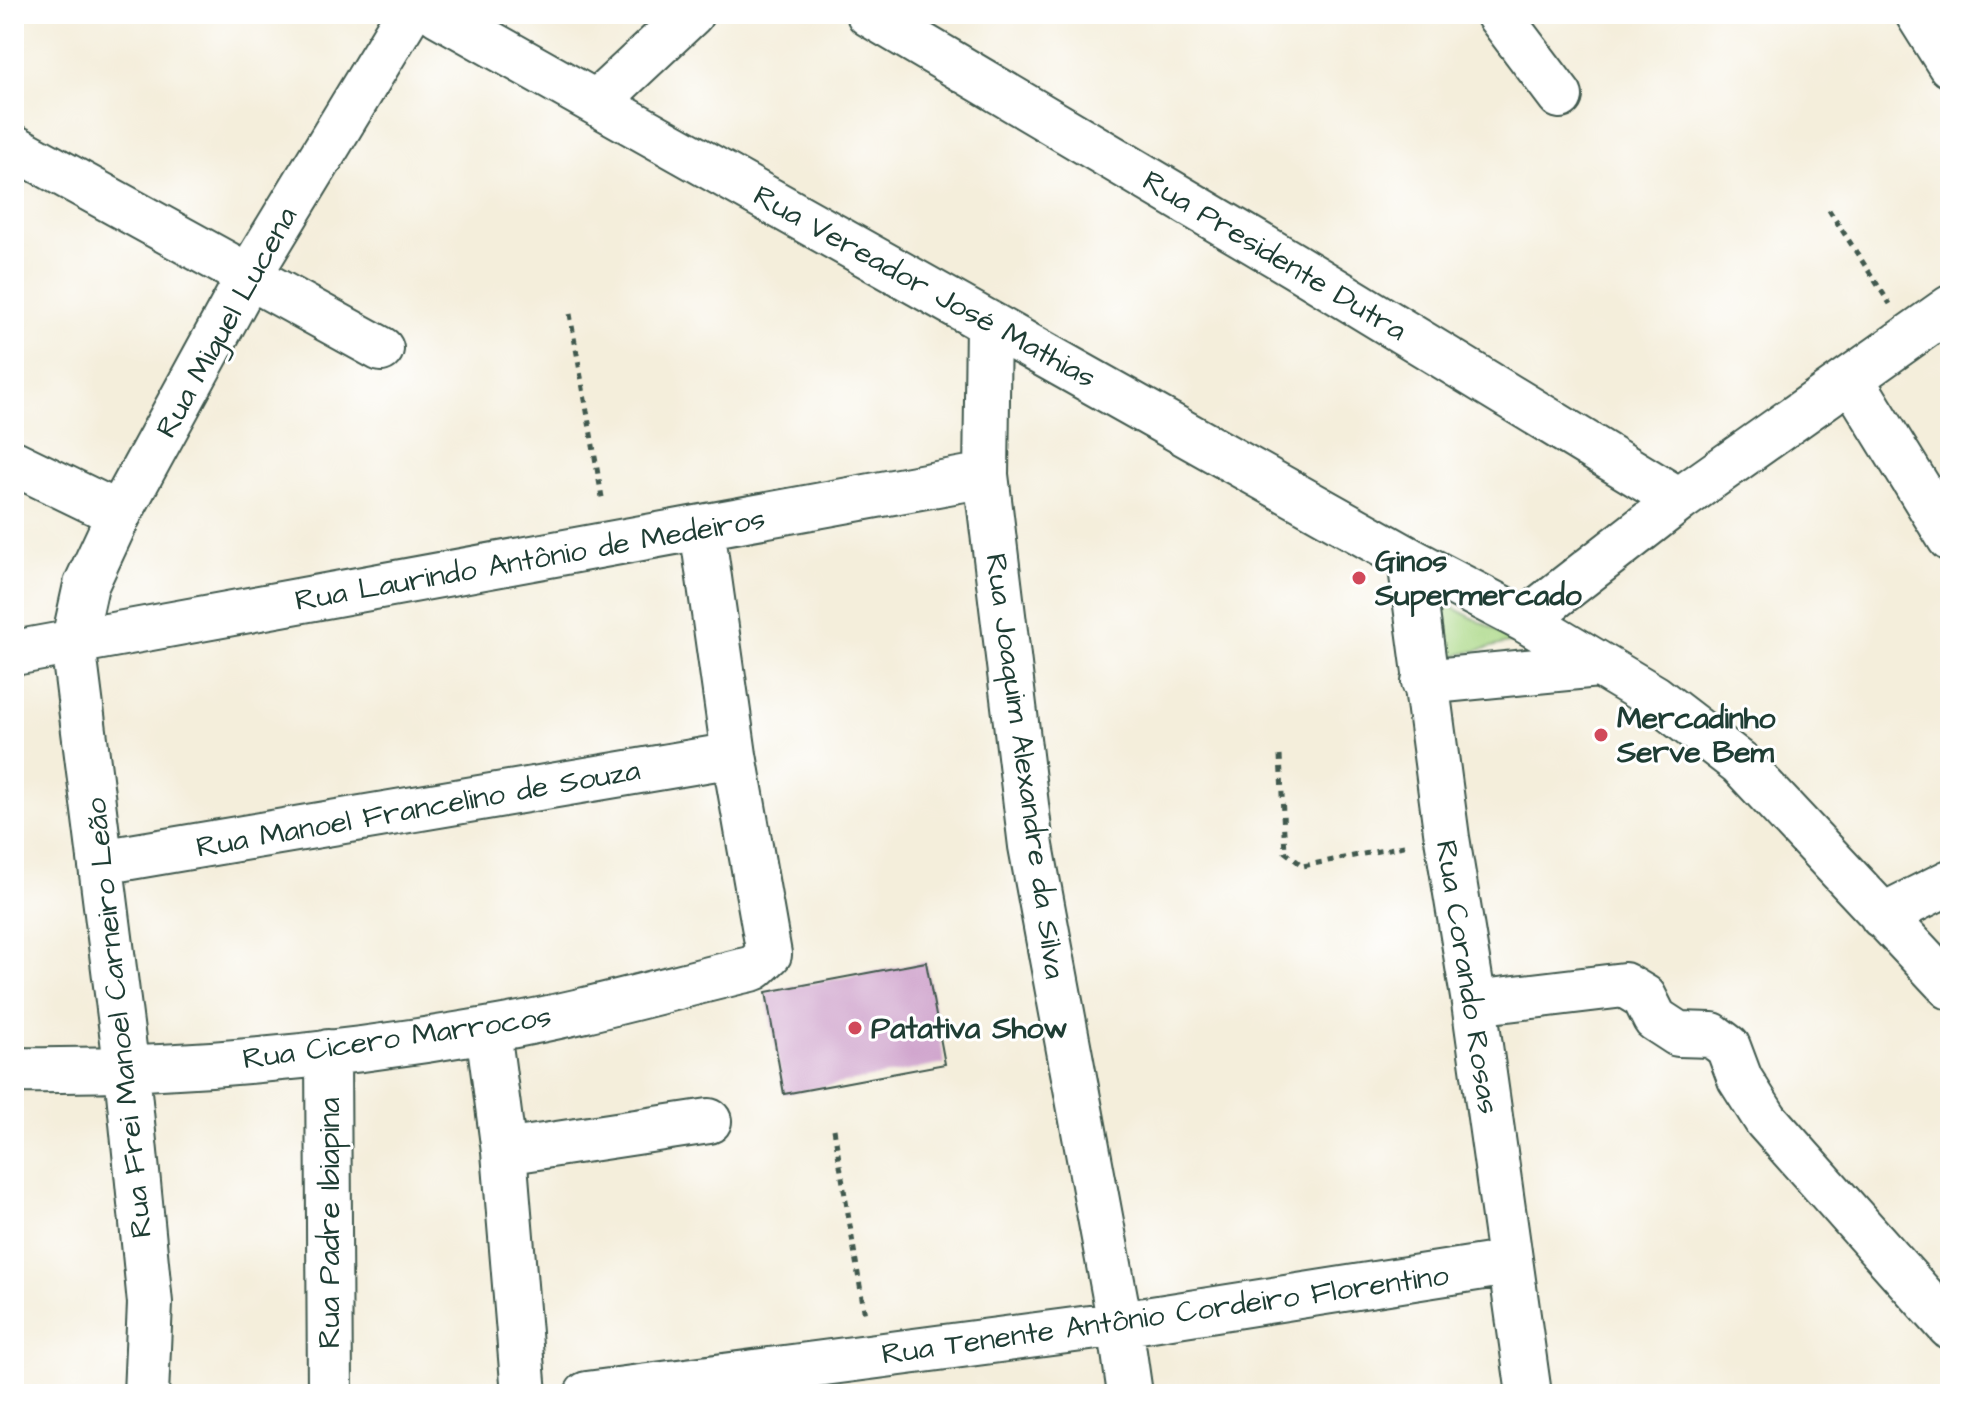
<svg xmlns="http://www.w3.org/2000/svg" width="1964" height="1408" font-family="'Architects Daughter',sans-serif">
<rect width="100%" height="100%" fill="#fff"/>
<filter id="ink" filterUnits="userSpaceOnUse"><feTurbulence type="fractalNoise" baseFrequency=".0125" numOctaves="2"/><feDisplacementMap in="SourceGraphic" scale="16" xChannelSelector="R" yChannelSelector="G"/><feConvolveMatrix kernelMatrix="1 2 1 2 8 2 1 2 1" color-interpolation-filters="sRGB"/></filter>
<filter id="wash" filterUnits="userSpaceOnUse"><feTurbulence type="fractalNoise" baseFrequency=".006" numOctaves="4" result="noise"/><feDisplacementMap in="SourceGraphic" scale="32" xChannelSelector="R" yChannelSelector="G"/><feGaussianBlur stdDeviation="1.8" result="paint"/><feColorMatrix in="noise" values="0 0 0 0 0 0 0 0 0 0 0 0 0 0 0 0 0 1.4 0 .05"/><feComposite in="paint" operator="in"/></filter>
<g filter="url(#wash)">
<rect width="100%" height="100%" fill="#f4eedb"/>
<!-- green -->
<path fill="#a9d784" stroke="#648a5c" stroke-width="2" d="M1432 597 1517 641 1436 660Z"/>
<g id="blocks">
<!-- building -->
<path fill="#d0a6cd" d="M926 962 945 1064 784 1094 766 992Z"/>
</g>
</g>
<g filter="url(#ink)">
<use href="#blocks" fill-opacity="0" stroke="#3f584d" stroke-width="2"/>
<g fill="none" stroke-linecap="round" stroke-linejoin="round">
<defs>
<path id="minor" d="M438 14 1410 560 1525 620 1654 697 1740 763 1950 987
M869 14 1295 266 1679 500
M1498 14 1560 96
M1918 14 1950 65
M598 101 691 14
M14 147 381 349
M988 323 986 475 1031 846 1120 1324 1130 1394
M1852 380 1950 539
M14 463 119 514
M1410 560 1447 838 1474 1003 1529 1394
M1525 620 1679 500 1950 308
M14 653 986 475
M1424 682 1598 665
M101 862 734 755
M1882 916 1950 882
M1474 1003 1624 985 1644 997 1655 1019 1678 1034 1712 1035 1728 1047 1740 1079 1766 1120 1950 1327
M488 1030 504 1152 524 1394
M328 1052 330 1394
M14 1070C172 1072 331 1057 487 1030 577 1015 666 989 754 968L769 954 734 755 702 528
M504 1152 709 1121
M146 1394 150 1303 127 1072 73 644 86 585 119 514 250 274 408 14
M587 1394 1120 1324 1509 1263"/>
</defs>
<!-- minor casing -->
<use href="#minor" stroke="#3f584d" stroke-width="48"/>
<!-- path -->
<path stroke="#3f584d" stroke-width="5" stroke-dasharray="6 6" stroke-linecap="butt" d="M1829 210 1890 304
M570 314 603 503
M1280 756 1285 852 1303 866 1409 845
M834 1129 865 1316"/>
<!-- minor -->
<use href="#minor" stroke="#fff" stroke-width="44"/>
</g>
</g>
<!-- markers -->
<g fill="#d1495b" stroke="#fff" stroke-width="3">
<circle cx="1359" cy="578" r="8"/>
<circle cx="1601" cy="735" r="8"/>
<circle cx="855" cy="1028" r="8"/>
</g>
<g text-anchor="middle" stroke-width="6" stroke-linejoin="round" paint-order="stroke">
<!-- street labels -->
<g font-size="30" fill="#1f3d34" stroke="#fff">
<text transform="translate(1275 255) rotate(31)" y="10">Rua Presidente Dutra</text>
<text transform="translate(925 286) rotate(29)" y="10">Rua Vereador José Mathias</text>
<text transform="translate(226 322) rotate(-61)" y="10">Rua Miguel Lucena</text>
<text transform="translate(530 559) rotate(-10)" y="10">Rua Laurindo Antônio de Medeiros</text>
<text transform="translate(1026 766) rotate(82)" y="10">Rua Joaquim Alexandre da Silva</text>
<text transform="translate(418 808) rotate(-10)" y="10">Rua Manoel Francelino de Souza</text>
<text transform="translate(1468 977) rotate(81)" y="10">Rua Corando Rosas</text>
<text transform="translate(118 1018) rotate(-96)" y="10">Rua Frei Manoel Carneiro Leão</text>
<text transform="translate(397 1037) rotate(-8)" y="10">Rua Cicero Marrocos</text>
<text transform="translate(329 1223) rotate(-90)" y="10">Rua Padre Ibiapina</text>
<text transform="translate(1165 1314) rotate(-8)" y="10">Rua Tenente Antônio Cordeiro Florentino</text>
</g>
<!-- poi labels -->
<g font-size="30" font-weight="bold" fill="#1f3d34" stroke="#fff" text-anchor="start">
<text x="1375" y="571">Ginos<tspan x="1375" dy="34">Supermercado</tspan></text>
<text x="1617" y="728">Mercadinho<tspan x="1617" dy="34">Serve Bem</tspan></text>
<text x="871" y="1038">Patativa Show</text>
</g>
</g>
<!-- margin -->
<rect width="1964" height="1408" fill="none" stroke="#fff" stroke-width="48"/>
</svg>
